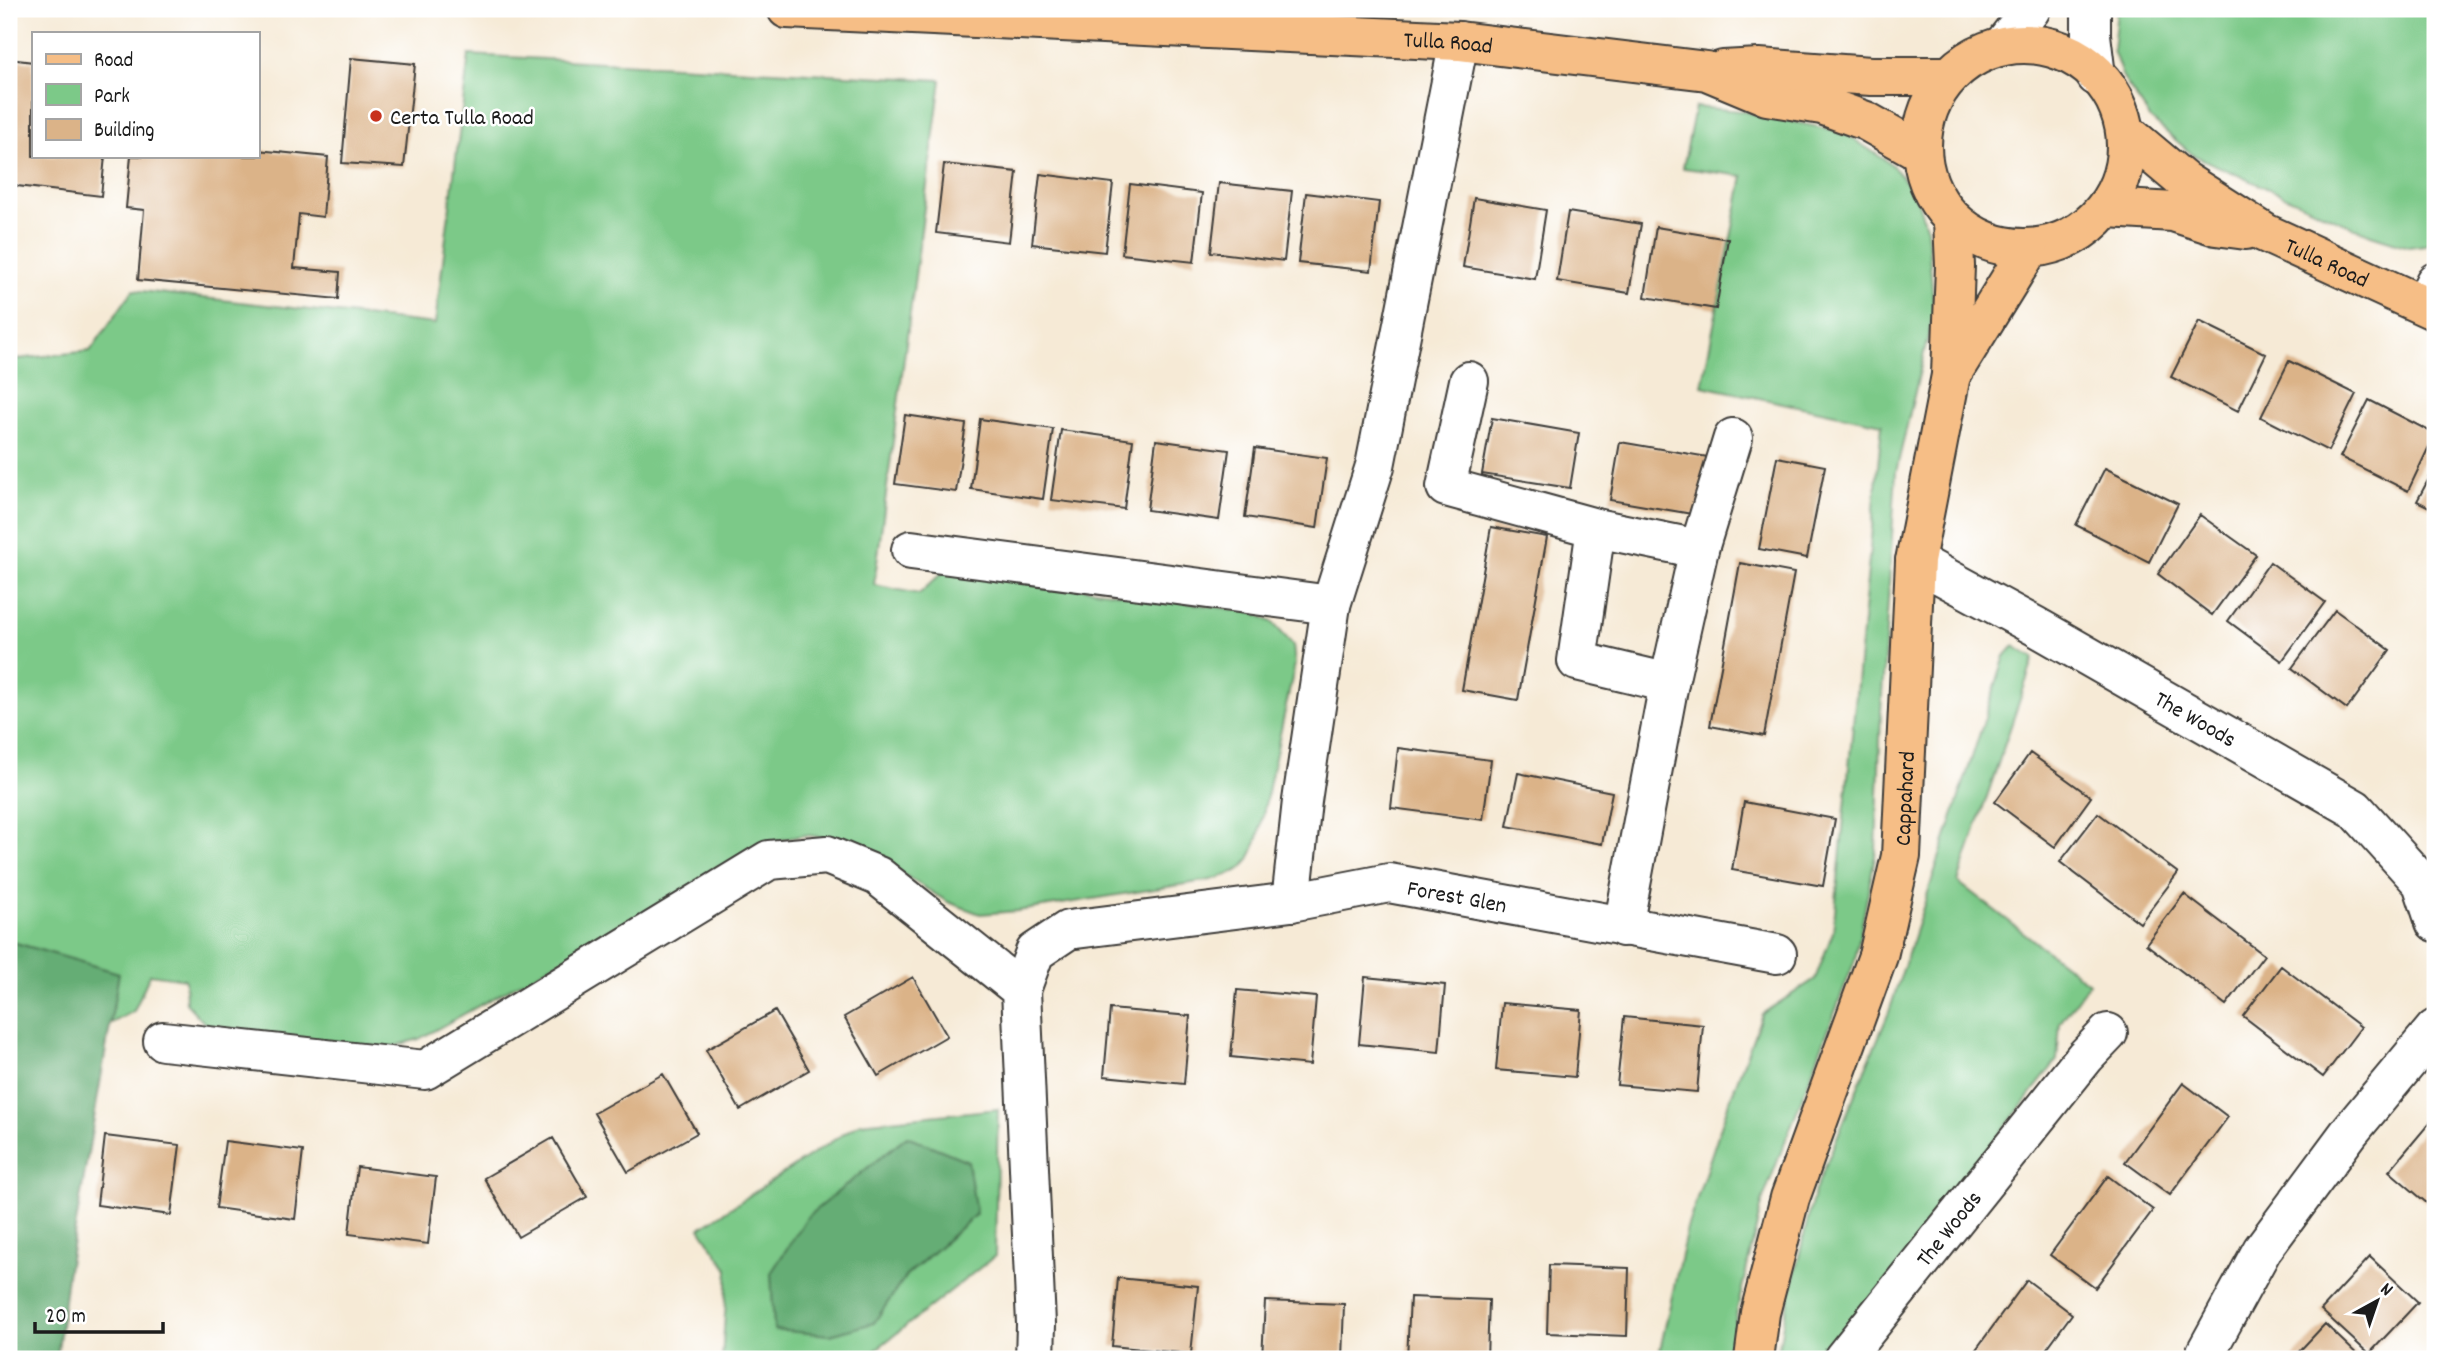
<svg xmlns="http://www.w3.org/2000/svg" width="2444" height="1368" font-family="Dekko,sans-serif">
<rect width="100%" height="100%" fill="#fff"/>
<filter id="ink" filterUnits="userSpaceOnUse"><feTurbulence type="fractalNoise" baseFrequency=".0143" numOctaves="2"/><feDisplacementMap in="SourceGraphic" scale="14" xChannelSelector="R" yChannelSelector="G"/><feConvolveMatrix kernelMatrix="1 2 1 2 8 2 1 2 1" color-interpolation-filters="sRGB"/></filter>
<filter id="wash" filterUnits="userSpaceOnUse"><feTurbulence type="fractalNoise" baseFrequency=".00686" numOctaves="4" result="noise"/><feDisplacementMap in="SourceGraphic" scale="28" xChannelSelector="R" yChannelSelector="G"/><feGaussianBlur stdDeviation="1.57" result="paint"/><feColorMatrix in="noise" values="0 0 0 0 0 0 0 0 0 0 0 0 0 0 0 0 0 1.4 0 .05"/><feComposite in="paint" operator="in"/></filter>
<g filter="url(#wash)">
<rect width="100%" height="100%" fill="#f6ead6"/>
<!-- green -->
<path fill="#7cc988" stroke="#4c7252" stroke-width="2" fill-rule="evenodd" d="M2117 9H2435V238L2425 245 2408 247 2371 235 2193 155 2151 119 2123 78 2113 50Z
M469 55 941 80 874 585 919 594 946 569 1253 612 1272 622 1293 645 1295 664 1258 838C1247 870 1242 871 1211 880L1018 911 980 914 948 902 873 856 835 839 805 835 776 841 419 1039 388 1048 207 1026 186 1003 185 979 150 974 134 1011 110 1024 118 973 9 941V360L90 351 133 290 435 324Z
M1695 107 1741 111 1843 132 1891 164 1914 191 1927 229 1934 311 1896 472 1881 712 1876 851 1855 960 1763 1199 1737 1310 1730 1359H1658L1687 1228 1728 1105 1762 1014 1815 979 1833 932 1882 424 1702 386 1743 176 1683 168Z
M2014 646 2034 658 1958 882 2089 983 2060 1023 2057 1060 1827 1359H1777L1783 1324 1814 1193 1889 1012 2005 656Z
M998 1109 995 1256 864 1359H722L728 1270 700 1228 860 1123ZM976 1214 905 1277 874 1322 830 1335Z"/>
<!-- forest -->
<path fill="#65ad74" stroke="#406448" stroke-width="2" d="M9 941 119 973 67 1276 57 1359H9Z
M907 1136 968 1161 976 1214 905 1277 874 1323 830 1335 774 1330 771 1273 808 1216Z"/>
<g id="blocks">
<!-- building -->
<path fill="#dbb388" d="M351 58 415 64 404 167 342 163Z
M9 59 33 62V156H105L101 196 9 185Z
M257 150 328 157 323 217 299 214 294 268 340 272 338 299 138 280 144 210 126 208 131 156H257Z
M944 164 1017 172 1009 242 936 233Z
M1040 174 1113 183 1105 252 1032 244Z
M1219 183 1292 191 1284 261 1211 252Z
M1130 184 1202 193 1194 262 1122 254Z
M1306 193 1379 202 1371 271 1298 263Z
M1474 198 1546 210 1535 279 1463 267Z
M1568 212 1641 224 1629 293 1557 281Z
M1656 227 1728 239 1716 309 1645 297Z
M2199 321 2266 354 2238 411 2171 377Z
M2289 361 2356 394 2328 451 2261 417Z
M2369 400 2435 434 2408 491 2340 457Z
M905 415 966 424 956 492 895 484Z
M1492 418 1579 433 1570 488 1482 474Z
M980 419 1053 429 1043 499 971 489Z
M1061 430 1133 440 1124 509 1051 500Z
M1156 440 1229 450 1219 520 1147 510Z
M1620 442 1708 457 1698 515 1610 500Z
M1255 448 1327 458 1317 528 1245 517Z
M1777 457 1825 466 1807 558 1759 549Z
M2435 467V510L2417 501Z
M2105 468 2178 504 2149 562 2076 525Z
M2200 515 2256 555 2212 615 2158 574Z
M1491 527 1547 537 1518 700 1462 690Z
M2270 562 2325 602 2282 661 2228 621Z
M1740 563 1794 573 1764 736 1710 726Z
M2335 610 2390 650 2347 709 2292 668Z
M1398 748 1491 760 1483 820 1391 808Z
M2030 753 2091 797 2055 847 1995 802Z
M1518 773 1612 792 1602 844 1507 826Z
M1744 802 1835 819 1823 886 1732 870Z
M2098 813 2178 873 2140 923 2060 862Z
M2184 894 2264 955 2226 1005 2146 944Z
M2281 966 2361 1027 2323 1077 2243 1016Z
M913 977 947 1036 878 1076 844 1017Z
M1365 977 1445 985 1439 1052 1359 1044Z
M1237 990 1316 997 1310 1065 1231 1057Z
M1502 1003 1581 1010 1575 1077 1496 1070Z
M1110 1009 1190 1016 1184 1084 1104 1076Z
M775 1011 809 1070 740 1110 706 1050Z
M1624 1017 1703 1025 1697 1092 1617 1085Z
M663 1074 697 1133 628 1172 594 1113Z
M2183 1083 2228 1117 2170 1195 2125 1162Z
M2431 1121 2435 1124V1210L2389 1171Z
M105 1136 180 1145 171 1215 97 1205Z
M553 1138 587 1197 518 1237 484 1178Z
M225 1141 303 1151 295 1219 216 1208Z
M357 1167 436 1177 428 1244 349 1234Z
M2108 1176 2153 1210 2095 1288 2050 1255Z
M2370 1257 2418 1302 2369 1354 2321 1310Z
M1549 1265 1629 1268 1627 1336 1547 1333Z
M1118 1278 1198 1286 1191 1354 1112 1346Z
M2027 1280 2072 1314 2039 1359H1969Z
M1410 1297 1489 1300 1487 1359H1407Z
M1265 1301 1344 1304 1342 1359H1262Z
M2325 1324 2362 1359H2292Z"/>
</g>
</g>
<g filter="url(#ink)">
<use href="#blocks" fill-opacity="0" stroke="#3d3b38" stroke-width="2"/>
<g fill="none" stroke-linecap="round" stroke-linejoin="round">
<defs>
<g id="minor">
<path d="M2091 9V35L2096 76"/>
<path d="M2003 45 2031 9"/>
<path d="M2424 305 2435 282"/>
<path d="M1469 381 1446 487 1596 528 1577 661 1669 683"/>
<path d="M1596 528 1699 549"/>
<path d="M911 550 1331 605 1375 466 1459 41"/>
<path id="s1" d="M1915 561 2035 626 2355 809 2422 883 2435 922"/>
<path d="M1291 902 1302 801 1331 605"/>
<path d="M1623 927 1669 683 1699 549 1733 438"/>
<path id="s2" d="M1021 990 1035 952 1068 930 1291 902 1389 883 1777 954"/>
<path d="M163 1041 425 1070 769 860 827 855 878 876 1021 990 1036 1324 1035 1359"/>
<path d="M2206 1352 2262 1250 2351 1130 2435 1029"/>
<path id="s3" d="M1843 1359 2085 1057 2108 1033"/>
</g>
<g id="major">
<path id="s4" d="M787 9 1459 41 1707 71 1767 96 1822 105 1866 121 1921 152"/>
<circle cx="2024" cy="146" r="102"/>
<path d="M1723 70 1759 68 1871 76H1949"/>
<path id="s5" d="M2128 134 2184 181 2265 233 2435 311"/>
<path d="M2108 208 2173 212 2216 226 2246 230"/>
<path d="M1951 375 2029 249"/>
<path id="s6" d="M1754 1359 1760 1313 1790 1198 1878 956 1901 856 1915 561 1951 375 1955 266 1953 220"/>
</g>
</defs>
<!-- minor casing -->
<use href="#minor" stroke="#3d3b38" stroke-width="42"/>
<!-- major casing -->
<use href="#major" stroke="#3d3b38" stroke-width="42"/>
<!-- minor -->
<use href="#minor" stroke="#fff" stroke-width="38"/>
<!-- major -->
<use href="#major" stroke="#f6be86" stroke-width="38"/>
</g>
</g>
<!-- markers -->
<circle fill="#c8321e" stroke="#fff" stroke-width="2.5" cx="376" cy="116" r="7"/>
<g text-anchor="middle" stroke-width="5" stroke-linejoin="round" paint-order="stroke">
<!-- street labels -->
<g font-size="23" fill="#1c1c1c" stroke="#fff">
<text dy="8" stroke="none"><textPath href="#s4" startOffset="662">Tulla Road</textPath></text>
<text dy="8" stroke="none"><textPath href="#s5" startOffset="238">Tulla Road</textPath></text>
<text dy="8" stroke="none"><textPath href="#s1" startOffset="322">The Woods</textPath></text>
<text dy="8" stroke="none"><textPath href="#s6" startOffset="583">Cappahard</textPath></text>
<text dy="8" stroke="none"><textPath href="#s2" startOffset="474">Forest Glen</textPath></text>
<text dy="8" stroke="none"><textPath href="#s3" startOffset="168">The Woods</textPath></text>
</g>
<!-- poi labels -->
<g font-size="23" fill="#1c1c1c" stroke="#fff" text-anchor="start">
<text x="390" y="124">Certa Tulla Road</text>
</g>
</g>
<!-- margin -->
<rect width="2444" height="1368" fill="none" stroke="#fff" stroke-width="35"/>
<!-- legend -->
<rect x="32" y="32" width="228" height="126" fill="#ffffff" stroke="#a4a4a4" stroke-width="2"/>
<rect x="46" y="54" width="35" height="10" fill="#f6be86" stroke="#a4a4a4" stroke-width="2"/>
<text x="94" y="66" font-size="21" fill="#1c1c1c">Road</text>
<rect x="46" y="84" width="35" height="21" fill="#7cc988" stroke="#a4a4a4" stroke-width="2"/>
<text x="94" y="102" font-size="21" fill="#1c1c1c">Park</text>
<rect x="46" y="119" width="35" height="21" fill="#dbb388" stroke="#a4a4a4" stroke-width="2"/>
<text x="94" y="136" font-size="21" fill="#1c1c1c">Building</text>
<!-- north arrow -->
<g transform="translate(2377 1301) rotate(40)" stroke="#ffffff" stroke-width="5" paint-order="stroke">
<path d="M0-5L12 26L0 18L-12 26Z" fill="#1c1c1c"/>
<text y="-10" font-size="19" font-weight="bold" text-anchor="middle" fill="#1c1c1c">N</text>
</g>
<!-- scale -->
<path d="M35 1322v10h128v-10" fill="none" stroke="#1c1c1c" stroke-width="3.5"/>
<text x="46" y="1322" font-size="21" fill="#1c1c1c" stroke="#ffffff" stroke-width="5" paint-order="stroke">20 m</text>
</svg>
